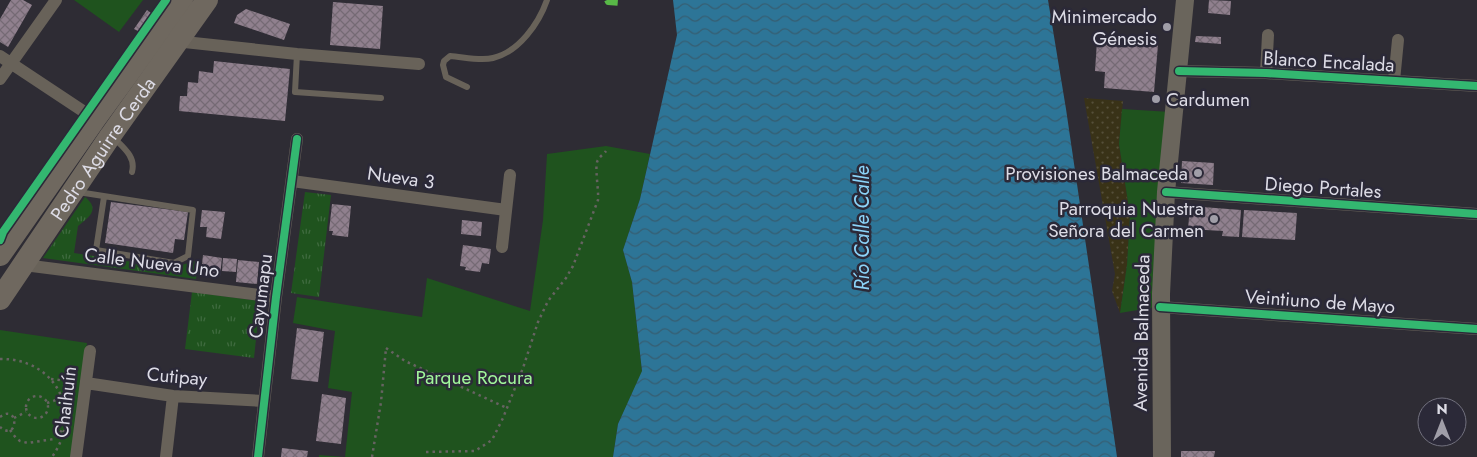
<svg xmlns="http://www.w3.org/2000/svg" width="1477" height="457" font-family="Jost,sans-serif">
<defs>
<pattern id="grass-tufts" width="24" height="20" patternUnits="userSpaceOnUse" patternTransform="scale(1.25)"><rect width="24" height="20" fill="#1f531e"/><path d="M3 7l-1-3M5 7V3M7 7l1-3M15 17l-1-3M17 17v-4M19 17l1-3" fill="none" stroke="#3f6b3f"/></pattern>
<pattern id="sand-dots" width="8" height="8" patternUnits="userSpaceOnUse" patternTransform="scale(1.25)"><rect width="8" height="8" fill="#393217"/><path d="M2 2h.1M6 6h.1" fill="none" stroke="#554f39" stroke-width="1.8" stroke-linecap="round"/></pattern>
<pattern id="water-waves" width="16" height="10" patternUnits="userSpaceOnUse" patternTransform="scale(1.25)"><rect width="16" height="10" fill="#2d7597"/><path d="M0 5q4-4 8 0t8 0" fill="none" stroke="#365e72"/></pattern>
<pattern id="building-cross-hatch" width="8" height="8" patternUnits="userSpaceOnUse" patternTransform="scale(1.25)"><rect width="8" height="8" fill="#90808e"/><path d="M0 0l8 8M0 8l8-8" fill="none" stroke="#756a74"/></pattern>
</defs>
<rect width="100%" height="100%" fill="#2e2c34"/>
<!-- grass -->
<path fill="url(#grass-tufts)" d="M305 192 331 195 319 297 291 293Z
M85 197C100 209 90 217 78 226L74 253 172 268 198 260 196 279 43 258Z
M192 292 260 301 254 358 185 349Z"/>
<!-- sand -->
<path fill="url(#sand-dots)" d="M1084 98 1123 101 1119 144 1130 215 1127 265 1120 313 1112 291 1115 274Z"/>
<!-- park -->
<path fill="#1f531e" d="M74 0H143L119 32Z
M1122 109 1171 112 1155 307 1120 313 1127 265 1130 215 1119 144Z
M606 146 650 154 640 199 623 250 632 282 642 372 618 424 613 457H319V455L345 457 352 392 328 388 335 331 293 323 297 297 422 317 427 278 530 311 543 220 547 154Z
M0 330 87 343 72 457H0Z"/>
<!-- water -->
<path fill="url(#water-waves)" d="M673 0H1048L1066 109 1117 457H613L618 424 642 371 632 282 623 250 640 199 677 35Z"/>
<!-- building -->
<path fill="url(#building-cross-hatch)" d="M11 0H23L32 5 8 47 0 42V19Z
M1209 0 1231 1 1230 15 1208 13Z
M333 2 383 6 380 49 330 45Z
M246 9 290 24 284 40 234 23 237 15Z
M147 10 151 13 138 31 134 29Z
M1196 36 1221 37V44L1195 42Z
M1097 41 1158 45 1154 92 1104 88 1105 72 1095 71Z
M214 61 290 69 285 121 179 111 180 96H187L188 82 198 83 199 71 213 73Z
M1182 161 1214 163 1213 185 1181 183Z
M111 202 188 212 184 240 175 239 173 253 105 243Z
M332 204 351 206 348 237 332 235 333 231H329Z
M1190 206 1241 210 1239 237 1222 236 1223 231 1188 229Z
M202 210 225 212 221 239 206 237 207 227H200Z
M1244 210 1297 213 1295 240 1242 237Z
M462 220 482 222 481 236 461 234Z
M463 245 491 249 489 264 482 263 480 272 465 270 466 267 460 266Z
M203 255 222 258 220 276 201 273Z
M223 258 237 259 236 272 222 271Z
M238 260 259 262 257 284 236 282Z
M297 328 324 332 318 382 291 379Z
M322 394 346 398 341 444 316 441Z
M282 448 308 451 307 457H281Z
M1181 451H1215L1214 457H1181Z"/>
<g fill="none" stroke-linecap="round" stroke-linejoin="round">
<!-- path -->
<path stroke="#666361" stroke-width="2.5" stroke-dasharray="2.5 4" stroke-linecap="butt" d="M386 348 405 361 507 408
M0 359C55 358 84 412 52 457
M51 379 75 382
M26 407a11 11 0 1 1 22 0a11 11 0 1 1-22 0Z
M47 403 62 398
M0 417C19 402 19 443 0 427
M14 418 26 412
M10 430 16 438 20 441 28 443 54 439 64 428
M426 452 475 451 492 440 503 418 523 368 538 322 548 301 566 278 573 266 598 200C599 190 594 165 598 160 599 157 604 154 606 151
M372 457 381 402 386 348"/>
<!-- lane -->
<path stroke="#686259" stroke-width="6" d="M297 54 295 92 381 98
M467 87 446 77 443 65 444 61 450 56C464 57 480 61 493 58 519 52 539 23 547 0
M114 138C124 148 136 157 132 172
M78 192 193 210 188 256 174 263 96 250 104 197"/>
<!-- street -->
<path stroke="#686259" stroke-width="12" d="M175 41 297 54 419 64
M0 56 95 119
M1179 71 1266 73 1477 86
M1266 73 1268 35
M0 79 56 0
M1394 81 1398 40
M292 181 506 210
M1166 192 1477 214
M502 247 510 175
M24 265 276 297
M1160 307 1477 329
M86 383 173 396 264 401
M76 457 90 351
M166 457 173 396
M258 457 276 297 297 139"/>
<!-- secondary -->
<path stroke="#6a655c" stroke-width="18" d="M1162 457 1161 294 1166 192 1185 0"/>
<!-- highway -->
<g stroke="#6f685f" stroke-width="22">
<path d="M0 255 95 119 182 0"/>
<path id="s1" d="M0 299 111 135 207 0"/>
</g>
<!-- quiet -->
<path stroke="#58b947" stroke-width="6" stroke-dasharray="12 6" stroke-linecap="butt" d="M607 0 608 2 620 3 619 0"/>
<defs>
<path id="cycleway" d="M1179 71 1266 73 1477 86
M1166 192 1477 214
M0 240 3 232 166 0
M1160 307 1477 329
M258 457 276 297 297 139"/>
</defs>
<!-- cycleway casing -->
<use href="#cycleway" stroke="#2b2938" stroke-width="11"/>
<!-- cycleway -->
<use href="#cycleway" stroke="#33b770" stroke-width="8"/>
</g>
<!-- markers -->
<g fill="#a09ea8" stroke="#2b2938" stroke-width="2">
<circle cx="1167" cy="27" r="5"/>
<circle cx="1156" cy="99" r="5"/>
<circle cx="1198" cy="173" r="5"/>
<circle cx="1214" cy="219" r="5"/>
</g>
<g text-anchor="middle" stroke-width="5" stroke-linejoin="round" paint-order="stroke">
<!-- poi labels -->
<g font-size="19" fill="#dddce6" stroke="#2b2938" text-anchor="end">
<text x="1157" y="23">Minimercado<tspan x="1157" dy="22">Génesis</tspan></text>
<text x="1166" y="106" text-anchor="start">Cardumen</text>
<text x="1188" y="180">Provisiones Balmaceda</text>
<text x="1204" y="215">Parroquia Nuestra<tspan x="1204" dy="22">Señora del Carmen</tspan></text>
</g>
<!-- street labels -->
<g font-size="19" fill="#dddce6" stroke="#2b2938">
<text transform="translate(1329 61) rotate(3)" y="7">Blanco Encalada</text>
<text dy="7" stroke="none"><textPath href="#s1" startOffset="182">Pedro Aguirre Cerda</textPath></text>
<text transform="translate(401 177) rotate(8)" y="7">Nueva 3</text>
<text transform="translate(1323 187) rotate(4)" y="7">Diego Portales</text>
<text transform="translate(152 262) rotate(7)" y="7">Calle Nueva Uno</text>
<text transform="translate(260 296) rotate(-83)" y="7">Cayumapu</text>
<text transform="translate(1320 301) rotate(4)" y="7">Veintiuno de Mayo</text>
<text transform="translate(1141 333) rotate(-89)" y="7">Avenida Balmaceda</text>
<text transform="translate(177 376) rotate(5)" y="7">Cutipay</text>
<text transform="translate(65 402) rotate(-83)" y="7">Chaihuín</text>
</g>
<!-- park labels -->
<g font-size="19" fill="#a1f69b" stroke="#2b2938">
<text x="474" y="384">Parque Rocura</text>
</g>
<!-- water labels -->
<g font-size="20" font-style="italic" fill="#8cd4f9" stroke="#2b2938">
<text transform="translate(862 228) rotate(-90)" y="7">Río Calle Calle</text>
</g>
</g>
<!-- north arrow -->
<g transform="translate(1442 422)"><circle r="24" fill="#2b2938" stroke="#72717e"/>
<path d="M0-4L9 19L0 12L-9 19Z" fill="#a09ea8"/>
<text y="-8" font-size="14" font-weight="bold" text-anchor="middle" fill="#dddce6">N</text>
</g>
</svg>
